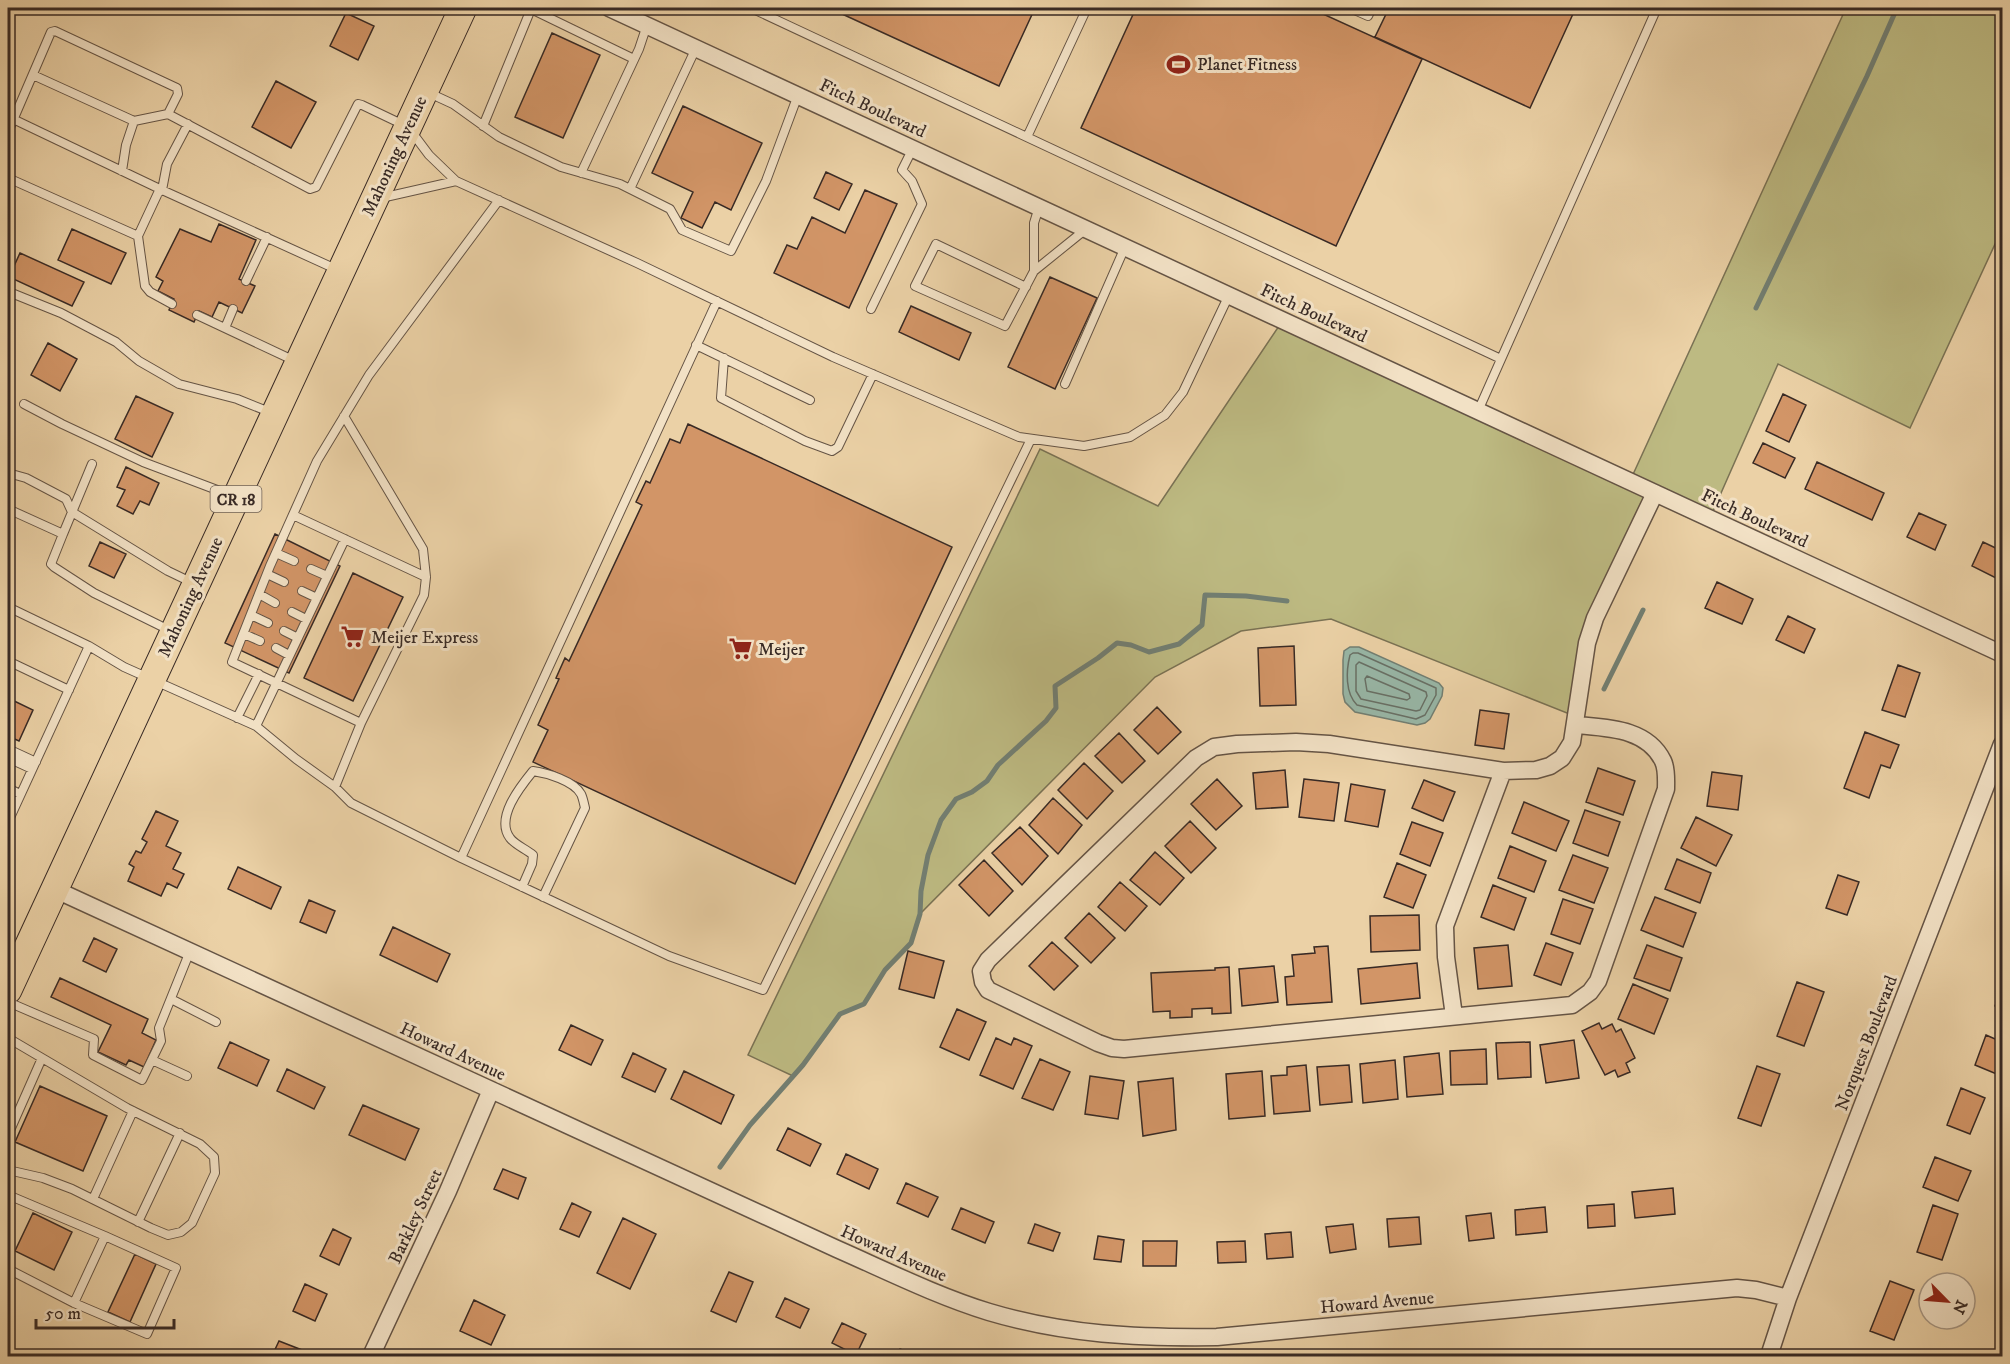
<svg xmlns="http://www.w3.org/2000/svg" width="2010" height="1364" font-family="'IM FELL DW Pica',serif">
<rect width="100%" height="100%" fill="#ebd1a6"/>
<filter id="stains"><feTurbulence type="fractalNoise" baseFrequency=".00333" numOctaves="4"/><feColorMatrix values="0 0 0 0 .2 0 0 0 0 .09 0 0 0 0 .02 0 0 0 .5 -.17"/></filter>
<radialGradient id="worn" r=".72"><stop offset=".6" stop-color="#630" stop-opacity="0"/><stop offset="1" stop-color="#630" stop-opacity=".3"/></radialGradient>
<!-- green -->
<path fill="#bdba82" stroke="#7a7254" stroke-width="1.5" d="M1846 8H2002V229L1910 428 1778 364 1710 518 1656 493 1595 618 1577 717 1331 619 1241 631 1155 677 920 914 911 943 885 970 864 1004 840 1014 793 1076 748 1055 1040 449 1158 506 1283 320 1630 481Z"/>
<!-- water -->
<path fill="#98b7a7" stroke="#727f73" stroke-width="1.5" d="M1350 647H1359L1439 683 1443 688 1442 696 1430 719 1425 723 1417 725 1355 712 1345 702 1343 694V660L1344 651Z"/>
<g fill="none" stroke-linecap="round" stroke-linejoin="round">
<!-- shore -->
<path stroke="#687066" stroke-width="1.5" d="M1353 653H1358L1436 688V695L1425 715 1416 719 1357 705C1345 693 1346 671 1350 655Z
M1359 662 1426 692 1427 696 1420 710 1416 711 1361 699 1356 691V665Z
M1367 676 1409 694 1410 698 1407 700 1367 691 1365 679Z"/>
<!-- stream -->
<path stroke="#727f73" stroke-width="5" d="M1756 308 1867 76 1897 8
M1604 689 1643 610
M720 1167 750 1125 803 1065 840 1014 864 1004 885 970 911 943 920 914 921 891 928 855 941 820 956 799 972 792 987 781 998 765 1046 721 1056 708 1055 686 1098 658 1117 643 1131 645 1149 652 1179 644 1202 625 1205 595 1246 596 1287 601"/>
</g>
<!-- building -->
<path fill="#d29567" stroke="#382a25" stroke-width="1.5" d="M829 8H1035L999 86Z
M1136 8H1310L1422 59 1336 246 1081 128Z
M1389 8H1559L1573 14 1530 108 1375 37Z
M346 13 374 26 358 60 330 46Z
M552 33 600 55 563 138 515 117Z
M276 81 316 102 291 148 252 127Z
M683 106 762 143 731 210 715 202 702 228 681 218 693 192 652 173Z
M826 172 852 184 839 210 814 198Z
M865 190 897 204 849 308 774 273 787 245 797 249 812 217 845 233Z
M219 224 256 240 239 279 255 286 242 313 219 302 212 317 199 311 194 322 169 310 174 299 158 291 163 281 156 277 180 229 211 242Z
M72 229 126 253 111 284 58 260Z
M20 253 84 282 72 306 9 277Z
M1050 277 1097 298 1055 389 1008 367Z
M911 306 971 333 959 360 899 332Z
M48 343 77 359 60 391 31 375Z
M1783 394 1806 405 1789 442 1766 431Z
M136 396 173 413 152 457 115 439Z
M688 424 952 547 795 884 533 762 548 730 538 725 559 679 556 678 565 658 569 661 642 505 636 502 646 481 650 483 670 439 680 443Z
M1763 443 1795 458 1785 478 1753 463Z
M1817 462 1884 493 1872 520 1805 489Z
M126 467 159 483 149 505 140 501 133 514 117 506 125 490 117 487Z
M1919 513 1946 525 1935 550 1907 537Z
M275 534 340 566 289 673 225 643Z
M100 542 126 554 114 578 89 566Z
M1983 542 2002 551V581L1972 566Z
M353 573 403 597 353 701 304 678Z
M1717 582 1753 599 1742 624 1705 608Z
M1788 616 1815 629 1804 653 1776 640Z
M1294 646 1296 705 1260 706 1258 648Z
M1898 665 1920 673 1905 717 1882 710Z
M8 698 33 710 19 741 8 736Z
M1157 707 1181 732 1158 754 1134 730Z
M1480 710 1509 714 1504 749 1475 745Z
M1865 732 1899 745 1890 768 1881 765 1869 798 1844 788Z
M1119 733 1145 761 1122 783 1095 756Z
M1084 763 1113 791 1087 819 1058 790Z
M1598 768 1635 781 1623 815 1586 802Z
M1285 770 1288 807 1256 809 1253 773Z
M1712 772 1742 776 1738 810 1707 806Z
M1217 779 1242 806 1216 830 1191 804Z
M1304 779 1339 783 1334 821 1299 817Z
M1424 780 1455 792 1443 821 1412 808Z
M1351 784 1385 790 1378 827 1345 821Z
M1053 798 1082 825 1058 854 1029 825Z
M1524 802 1569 821 1556 851 1512 833Z
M1585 810 1620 822 1608 856 1573 843Z
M156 811 178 821 166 846 181 853 173 869 184 874 177 888 167 883 161 896 128 881 134 867 129 864 136 851 141 853 147 842 142 839Z
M1696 817 1732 835 1716 866 1681 848Z
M1190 821 1216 848 1191 873 1165 846Z
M1412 822 1443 833 1430 866 1400 854Z
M1020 827 1048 856 1022 885 992 853Z
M1510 846 1546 861 1534 892 1498 878Z
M1155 852 1184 878 1160 905 1130 880Z
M1573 855 1608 868 1594 903 1559 890Z
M1677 859 1711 873 1700 903 1665 889Z
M984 860 1013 891 989 916 959 885Z
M1397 863 1426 875 1413 908 1384 897Z
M238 867 281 887 271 909 228 889Z
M1838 875 1859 882 1847 915 1826 908Z
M1120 882 1147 906 1125 931 1098 907Z
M1493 885 1526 898 1514 930 1481 917Z
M1655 897 1696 913 1683 947 1641 930Z
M1563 899 1593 909 1580 944 1551 934Z
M309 900 335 911 326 933 300 922Z
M1089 913 1115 938 1091 963 1065 938Z
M1419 915 1420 950 1371 952 1370 916Z
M393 927 450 954 437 982 380 955Z
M94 938 117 949 106 972 83 961Z
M1052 942 1078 966 1054 990 1029 966Z
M1546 943 1573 953 1561 985 1534 975Z
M1508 945 1512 986 1478 989 1474 948Z
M1647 945 1682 958 1670 991 1634 978Z
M1328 946 1332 1002 1287 1005 1285 977 1294 976 1292 955 1315 953 1314 947Z
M908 951 944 961 934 998 899 989Z
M1417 963 1420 998 1361 1004 1358 969Z
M1274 966 1278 1002 1242 1006 1239 969Z
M1229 967 1231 1013 1212 1014V1008L1192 1009V1017L1170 1018V1011L1153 1012 1151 973 1215 970V968Z
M60 978 148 1019 142 1033 156 1040 144 1067 129 1060 126 1065 98 1052 111 1025 51 997Z
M1797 982 1824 992 1804 1046 1777 1036Z
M1633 984 1668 999 1654 1034 1618 1019Z
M2002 989V1010L1995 1006Z
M957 1009 986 1022 969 1060 940 1047Z
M1599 1023 1602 1029 1612 1024 1616 1032 1621 1029 1635 1058 1626 1063 1630 1072 1618 1077 1615 1070 1605 1075 1582 1031Z
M571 1025 603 1040 591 1065 559 1050Z
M1986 1035 2002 1042V1065L1999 1075 1975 1065Z
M996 1038 1011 1045 1014 1038 1032 1046 1013 1089 980 1075Z
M1574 1040 1579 1078 1546 1083 1540 1045Z
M230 1042 269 1060 257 1086 218 1068Z
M1530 1042 1531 1077 1498 1079 1496 1043Z
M1486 1049 1487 1084 1451 1085 1450 1051Z
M633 1053 666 1069 655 1092 622 1077Z
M1439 1053 1443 1094 1407 1097 1404 1057Z
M1040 1059 1070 1072 1053 1110 1022 1098Z
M1395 1060 1398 1099 1363 1103 1360 1064Z
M1306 1065 1310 1111 1274 1114 1271 1076 1287 1075V1067Z
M1349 1065 1352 1102 1320 1105 1317 1067Z
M1757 1066 1780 1074 1761 1126 1738 1118Z
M287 1069 325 1087 314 1109 277 1091Z
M684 1071 734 1095 721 1124 671 1099Z
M1262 1071 1265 1116 1229 1119 1226 1074Z
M1090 1076 1124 1081 1118 1119 1085 1114Z
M1173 1078 1176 1130 1143 1136 1138 1082Z
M40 1086 107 1116 83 1171 15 1142Z
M1961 1088 1985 1098 1970 1134 1947 1125Z
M363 1105 419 1129 405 1160 349 1135Z
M788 1128 821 1144 810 1166 777 1150Z
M846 1154 878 1169 869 1189 837 1174Z
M1935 1157 1971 1171 1958 1201 1923 1187Z
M503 1169 526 1178 518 1199 494 1189Z
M906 1183 938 1197 928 1217 897 1203Z
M1673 1188 1675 1214 1635 1218 1632 1192Z
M572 1203 591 1212 579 1237 560 1229Z
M1614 1204 1615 1226 1588 1228 1587 1206Z
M1933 1205 1958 1214 1942 1260 1917 1252Z
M1545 1207 1547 1232 1516 1235 1515 1210Z
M961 1208 994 1222 985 1243 952 1229Z
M33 1213 72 1232 54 1270 15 1251Z
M1491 1213 1494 1238 1469 1241 1466 1216Z
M1419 1217 1421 1244 1389 1247 1387 1219Z
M623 1218 656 1234 630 1289 597 1273Z
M1035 1224 1060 1233 1053 1251 1028 1243Z
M1353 1224 1356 1249 1330 1253 1326 1227Z
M333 1229 351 1238 339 1265 320 1256Z
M1291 1232 1293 1257 1267 1259 1265 1234Z
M1098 1236 1124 1240 1121 1262 1094 1259Z
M1143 1241H1177L1176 1266H1143Z
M1245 1241 1246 1262 1218 1263 1217 1242Z
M135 1254 156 1264 130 1322 108 1312Z
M729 1272 753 1282 736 1322 711 1311Z
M1890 1281 1914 1290 1894 1340 1870 1331Z
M305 1284 327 1294 315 1321 293 1311Z
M785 1298 809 1309 800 1328 776 1317Z
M474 1300 505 1315 491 1345 460 1331Z
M842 1323 866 1334 856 1355 832 1343Z
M279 1341 302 1350 299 1356H272Z
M900 1349 918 1356H896Z"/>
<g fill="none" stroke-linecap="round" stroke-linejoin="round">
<defs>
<path id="service" d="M751 8 1501 359
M1350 8 1368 16 1372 8
M33 75 134 121 168 114
M427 92 453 104 499 137 561 167 620 184 670 209 682 230 731 251 766 181 798 95
M13 119 162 190 338 270
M483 126 531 9 634 59
M8 132 51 32 55 31 177 88 178 94 168 114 310 189 316 187 358 104 362 105 408 127 429 155 456 181 637 263 833 357 1019 437 1084 446 1130 437 1165 415 1183 392 1229 295
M1027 137 1087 8
M122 171 126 145 134 121
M581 173 639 49 647 25
M8 178 138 236
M630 189 696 48
M381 198 456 181
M1039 207 1034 223V271L1086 229
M246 281 267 237
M1026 287 936 244 915 286 1005 326 1034 271
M9 292 61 313 116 342 139 361 179 384 237 399 272 413
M172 304 150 292 145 286 138 236 158 193 162 190 167 164 188 124
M871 309 922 204 912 181 902 170 913 148
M197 315 295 361
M225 328 233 309
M696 345 810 400
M724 358 721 398 805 441 832 451 838 447 873 374
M1065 384 1125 247
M24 404 62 424 143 462 233 496
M1478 411 1657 8
M344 416 423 549 426 577 424 595 361 723 232 662 270 566 317 461 369 375 499 200
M8 473 26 478 66 499 72 512 168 571 193 583
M8 509 63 534 51 564 54 567 94 593 171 631
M293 515 426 577
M63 534 92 464
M276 553 294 561
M311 569 327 576
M267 574 284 582
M302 591 317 598
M259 594 275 603
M8 607 89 646
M292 612 306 619
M251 615 268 623
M284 631 298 638
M244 634 260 641
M276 648 289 655
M8 661 69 690
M237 718 259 674
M256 726 345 539
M8 749 36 762
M8 758 32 769
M335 787 351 803 461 858 717 301
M8 788 20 794
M8 799 16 803
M8 822 89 646 124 667 256 726 296 759 335 787 361 723
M461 858 669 956 763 990 1031 439
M522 887 532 864 533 855C526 849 515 845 510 838 495 818 520 787 533 771 547 773 574 781 581 794 583 798 584 804 585 808L543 897
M171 999 216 1022
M8 1002 94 1039 93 1055 142 1080 161 1041 159 1028 190 951
M8 1038 127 1108 200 1144 214 1157 215 1173 192 1223 181 1232 168 1235 151 1228 72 1189 43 1178 8 1170
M152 1060 187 1076
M8 1135 42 1058
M8 1195 105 1236 74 1303 8 1269
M93 1199 133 1111
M138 1222 180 1133
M74 1303 147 1334 176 1268 105 1236"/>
<path id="minor" d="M609 8 2002 654
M1576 725C1607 728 1647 728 1663 761 1667 769 1666 781 1666 789L1598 981 1590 992 1572 1005 1124 1049 1112 1048 1098 1043 988 990 983 982 981 971 988 960 1196 758 1214 747 1237 744 1296 742 1329 744 1503 771 1536 770 1550 766 1562 758 1572 742 1587 643 1595 618 1655 493
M54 889 837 1249C887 1271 937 1296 989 1312 1066 1335 1138 1338 1217 1337L1737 1288 1756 1290 1788 1298
M1454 1016 1446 957 1445 926 1503 771
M371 1356 448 1191 491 1090
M1769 1356 1788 1298 2002 744"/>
<path id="primary" d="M8 990 463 8"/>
</defs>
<!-- service casing -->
<use href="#service" stroke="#655445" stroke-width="10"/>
<!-- minor casing -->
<use href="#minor" stroke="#655445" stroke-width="19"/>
<!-- primary casing -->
<use href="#primary" stroke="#382a25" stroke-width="29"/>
<!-- service -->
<use href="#service" stroke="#f2e1c5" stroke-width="8"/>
<!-- minor -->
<use href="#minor" stroke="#f2e1c5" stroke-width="16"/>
<!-- primary -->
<use href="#primary" stroke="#ebd1a6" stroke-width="27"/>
</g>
<!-- icons -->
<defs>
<symbol id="stadium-bare" viewBox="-9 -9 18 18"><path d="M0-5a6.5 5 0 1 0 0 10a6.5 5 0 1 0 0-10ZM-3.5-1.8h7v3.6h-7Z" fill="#8f2418" stroke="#f2e1c5" stroke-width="2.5" paint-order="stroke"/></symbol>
<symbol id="supermarket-bare" viewBox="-9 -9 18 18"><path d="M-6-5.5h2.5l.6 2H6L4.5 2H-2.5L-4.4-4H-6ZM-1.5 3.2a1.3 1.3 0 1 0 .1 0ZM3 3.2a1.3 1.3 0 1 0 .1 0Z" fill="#8f2418" stroke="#f2e1c5" stroke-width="2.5" paint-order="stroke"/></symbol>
</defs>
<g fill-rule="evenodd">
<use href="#stadium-bare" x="1162" y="48" width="33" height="33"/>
<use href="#supermarket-bare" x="336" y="620" width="33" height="33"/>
<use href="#supermarket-bare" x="724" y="632" width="33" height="33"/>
</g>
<g text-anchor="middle" stroke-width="6" stroke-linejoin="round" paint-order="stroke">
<!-- shield labels -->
<rect fill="#f2e1c5" stroke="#706155" stroke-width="1.5" x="210.5" y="486" width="51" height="26" rx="4.5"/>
<g font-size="16" font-weight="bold" fill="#382a25">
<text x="236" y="505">CR 18</text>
</g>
<!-- poi labels -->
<g font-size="18" fill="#382a25" stroke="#f2e1c5" text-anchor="start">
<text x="1197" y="70">Planet Fitness</text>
<text x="371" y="643">Meijer Express</text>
<text x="758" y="655">Meijer</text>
</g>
<!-- street labels -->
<g font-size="18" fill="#382a25" stroke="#f2e1c5">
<text transform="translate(873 108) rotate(25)" y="6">Fitch Boulevard</text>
<text transform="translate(394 156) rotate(-65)" y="6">Mahoning Avenue</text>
<text transform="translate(1314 313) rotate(25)" y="6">Fitch Boulevard</text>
<text transform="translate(1755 518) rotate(25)" y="6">Fitch Boulevard</text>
<text transform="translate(190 597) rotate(-65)" y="6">Mahoning Avenue</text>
<text transform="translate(1866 1043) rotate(-69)" y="6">Norquest Boulevard</text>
<text transform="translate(453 1051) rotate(25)" y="6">Howard Avenue</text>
<text transform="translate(415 1216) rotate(-65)" y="6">Barkley Street</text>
<text transform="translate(894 1253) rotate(24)" y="6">Howard Avenue</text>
<text transform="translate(1377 1302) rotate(-5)" y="6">Howard Avenue</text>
</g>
</g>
<!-- margin -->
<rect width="2010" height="1364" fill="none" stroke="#ebd1a6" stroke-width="30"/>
<rect x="9" y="9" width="1992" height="1346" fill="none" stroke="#382a25" stroke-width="3"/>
<rect x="15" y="15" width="1980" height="1334" fill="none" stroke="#382a25" stroke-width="1.5"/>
<!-- north arrow -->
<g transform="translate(1947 1301) rotate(115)"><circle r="28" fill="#f2e1c5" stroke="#a89885" stroke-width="1.5"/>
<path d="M0-4.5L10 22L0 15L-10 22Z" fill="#8f2418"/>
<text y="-9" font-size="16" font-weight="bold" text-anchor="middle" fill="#382a25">N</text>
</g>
<!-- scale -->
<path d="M36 1319v9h138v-9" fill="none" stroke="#382a25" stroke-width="3"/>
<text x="45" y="1319" font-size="18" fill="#382a25" stroke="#f2e1c5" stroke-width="4.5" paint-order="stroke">50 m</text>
<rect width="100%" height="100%" filter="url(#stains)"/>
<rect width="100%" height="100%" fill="url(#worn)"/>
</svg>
